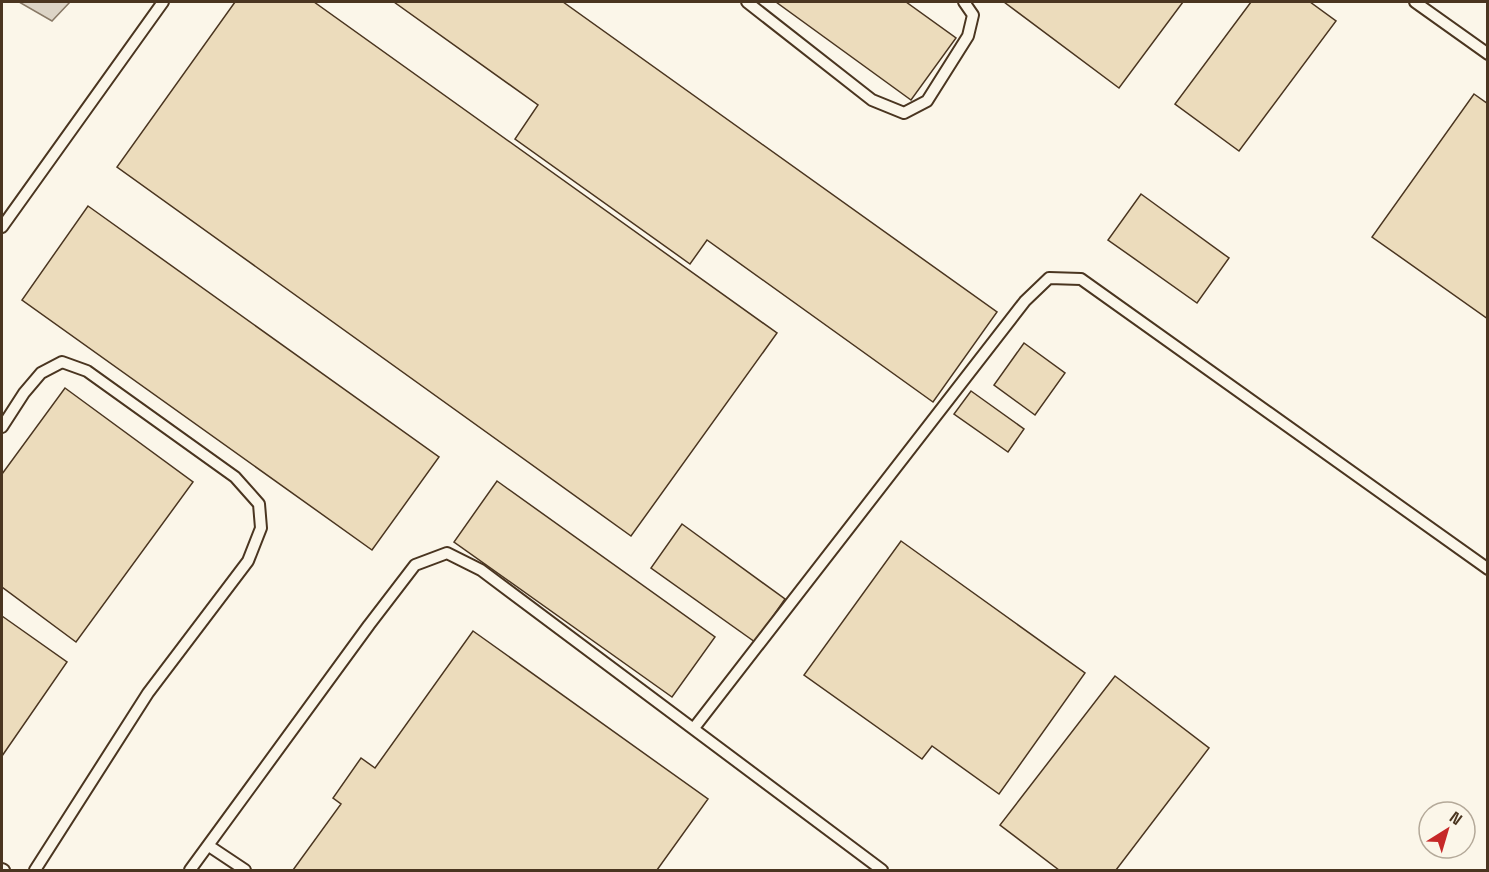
<svg xmlns="http://www.w3.org/2000/svg" width="1489" height="872" font-family="'Space Grotesk',sans-serif">
<rect width="100%" height="100%" fill="#fbf6e9"/>
<!-- water -->
<path fill="#dcd4c6" stroke="#887966" stroke-width="1.5" d="M19 2H70L52 21Z"/>
<!-- building -->
<path fill="#ecdcbc" stroke="#4a3520" stroke-width="1.5" d="M235 2H314L777 333 631 536 117 167Z
M394 2H563L997 312 933 402 707 240 690 264 515 139 538 105Z
M776 2H906L956 38 911 100Z
M1004 2H1183L1119 88Z
M1251 2H1310L1336 21 1239 151 1175 104Z
M1474 94 1488 104V319L1372 237Z
M1141 194 1229 258 1197 303 1108 240Z
M88 206 439 457 372 550 22 300Z
M1024 343 1065 373 1035 415 994 385Z
M65 388 193 482 76 642 2 587V474Z
M971 391 1024 429 1008 452 954 414Z
M497 481 715 637 672 697 454 542Z
M682 524 785 599 755 642 651 568Z
M901 541 1085 673 999 794 932 746 922 759 804 675Z
M2 616 67 662 2 756Z
M473 631 708 799 657 870H293L341 804 333 798 361 758 375 768Z
M1115 676 1209 748 1116 870H1059L1000 825Z"/>
<g fill="none" stroke-linecap="round" stroke-linejoin="round">
<defs>
<path id="lane" d="M747 2 872 100 904 113 927 101 968 36 973 15 964 2
M1415 2 1488 54
M2 227 163 2
M2 427 24 393 41 373 62 362 87 371 235 477 259 504 261 528 248 561 148 693 35 870
M694 728 1025 301 1049 278 1081 279 1488 569
M209 846 245 870
M2 869 4 870
M190 870 369 625 415 565 447 553 481 570 882 870"/>
</defs>
<!-- lane casing -->
<use href="#lane" stroke="#4a3520" stroke-width="14"/>
<!-- lane -->
<use href="#lane" stroke="#fbf6e9" stroke-width="10"/>
</g>
<!-- border -->
<rect width="1489" height="872" fill="none" stroke="#4a3520" stroke-width="6"/>
<!-- north arrow -->
<g transform="translate(1447 830) rotate(37)"><circle r="28" fill="#fbf6e9" stroke="#b4a999" stroke-width="1.5"/>
<path d="M0-4.5L10 22L0 15L-10 22Z" fill="#c62828"/>
<text y="-9" font-size="16" font-weight="bold" text-anchor="middle" fill="#4a3520">N</text>
</g>
</svg>
